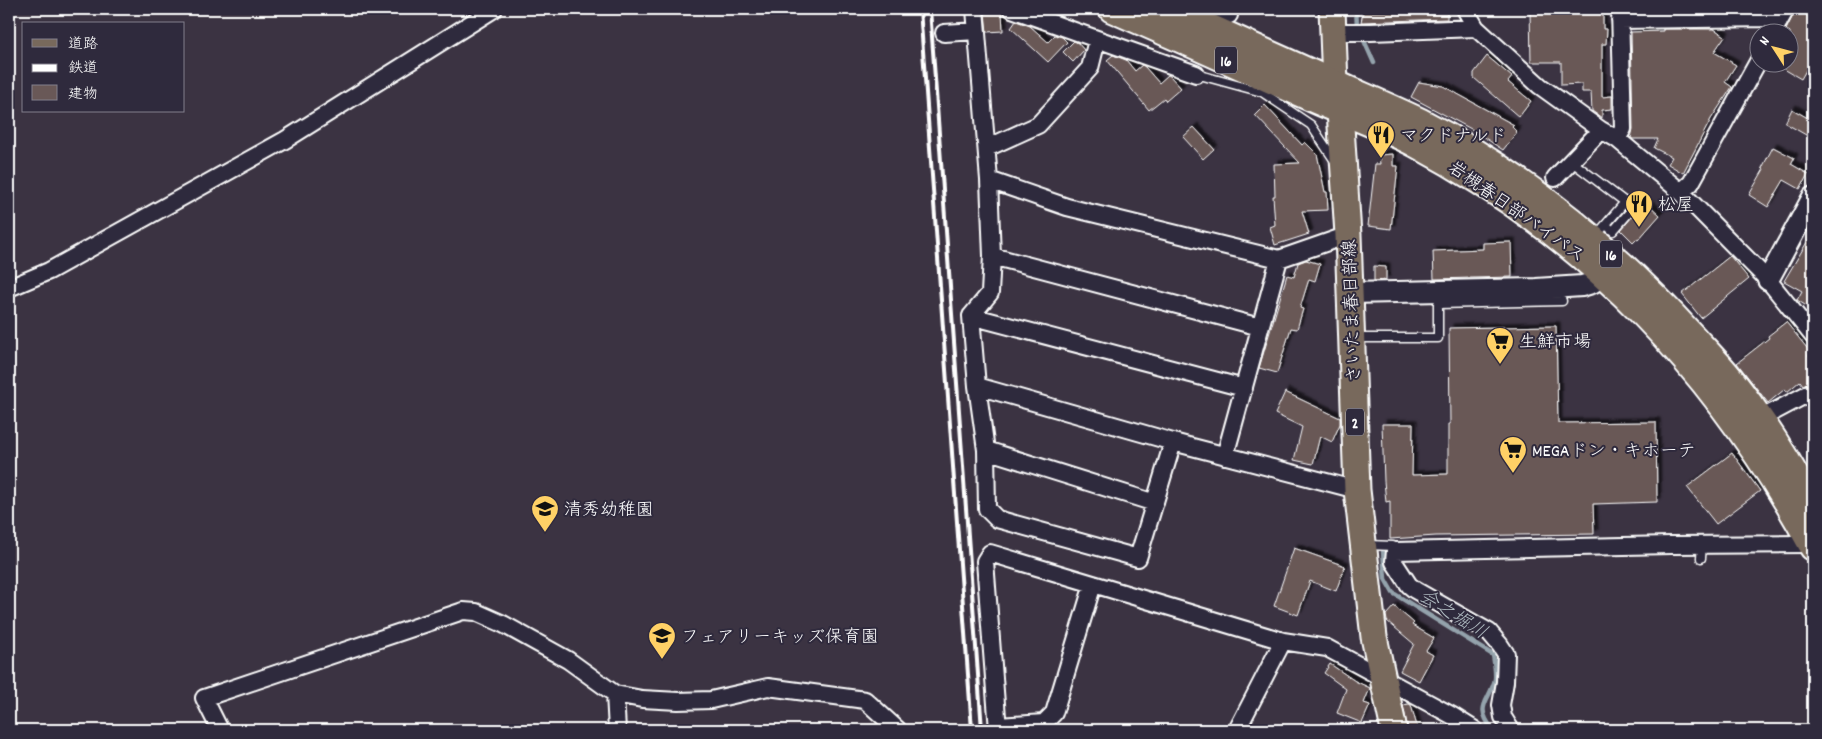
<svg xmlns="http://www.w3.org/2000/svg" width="1822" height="739" font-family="Dekko,'Klee One',sans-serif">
<defs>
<filter id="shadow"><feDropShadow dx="4" dy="-4" stdDeviation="1" flood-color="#0009"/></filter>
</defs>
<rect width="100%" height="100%" fill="#3b3342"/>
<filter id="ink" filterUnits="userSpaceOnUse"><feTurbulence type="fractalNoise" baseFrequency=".02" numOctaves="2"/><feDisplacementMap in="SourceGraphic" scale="10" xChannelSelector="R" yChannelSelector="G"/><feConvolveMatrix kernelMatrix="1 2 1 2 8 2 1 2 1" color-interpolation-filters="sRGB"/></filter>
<g filter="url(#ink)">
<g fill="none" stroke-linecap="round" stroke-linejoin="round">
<!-- stream -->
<path stroke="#94a3ac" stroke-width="4.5" d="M1356 9 1357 25 1359 29
M1362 36 1374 63
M1383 551 1385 579 1393 593 1493 655C1494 662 1496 672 1495 679 1490 702 1473 705 1493 730"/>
</g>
<!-- building -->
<path fill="#695857" stroke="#fff" filter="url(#shadow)" d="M1603 9V29H1607L1606 44H1602V97L1612 96V109L1602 110V118L1592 111 1591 92H1582V84L1561 85V62H1531L1530 10Z
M1796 9H1813V58L1801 79 1772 62H1790V32L1786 30Z
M1447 11V19L1361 22 1363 12Z
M1002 12 1003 31 987 32 985 13Z
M1016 21 1030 26 1048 42 1055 35 1062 37 1067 42 1048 62 1011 28Z
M1663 29H1714L1725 36 1714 52 1736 65 1725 82 1732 87 1711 119 1683 173 1668 164 1672 157 1654 148 1658 139H1633L1631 138 1633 129 1631 32 1663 31Z
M1074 41 1078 43 1084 50 1073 62 1063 52Z
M1113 55 1126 60 1135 71 1142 65 1145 67 1159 83 1168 75 1170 76 1181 88 1166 101 1164 98 1149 110 1107 60Z
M1487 56 1512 77 1508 82 1531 101 1519 117 1474 78V73Z
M1419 82 1443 86 1514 125 1512 127 1517 132 1503 150 1473 130 1411 97Z
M1265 105 1302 145 1305 142 1317 154 1325 192H1327L1328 210 1302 211 1309 234 1275 245 1270 227 1275 225 1273 196H1275L1274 164 1300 163 1255 115Z
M1792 109 1813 121V139L1785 123Z
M1194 127 1214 149 1203 159 1183 137Z
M1773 147 1794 158 1791 164 1808 174 1800 189 1784 180 1768 207 1749 195 1764 169 1762 168Z
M1393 154V166H1398L1391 229 1368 226 1375 164H1380L1379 155Z
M1649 205 1660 215 1638 240 1636 239 1633 242 1621 230 1637 211 1640 214Z
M1813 232V310L1797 300 1802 291 1784 281Z
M1511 242 1512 277 1434 279 1433 251 1483 249V243Z
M1730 256 1749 279 1701 318 1682 294Z
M1306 260 1320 264 1315 281 1309 279 1300 308 1303 309 1297 329 1291 328 1277 373 1259 368 1287 275 1294 277 1298 263Z
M1374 266 1386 267V280L1374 281Z
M1786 322 1811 353 1808 355 1813 363V379L1803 385 1800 381 1787 392 1785 389 1768 403 1737 363 1769 338 1768 336Z
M1556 326 1558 423 1656 422 1657 502 1593 504 1594 534 1436 536 1390 539V501L1386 502 1384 481 1382 424H1413L1412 475 1448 474V424H1450L1449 328Z
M1285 392 1340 418V424L1332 442 1320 436 1313 464 1294 460 1302 427 1275 414Z
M1732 453 1760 491 1716 524 1687 487Z
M1294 548 1345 566 1336 591 1310 581 1298 615 1274 606Z
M1394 606 1414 623 1412 625 1434 638 1426 651 1433 655 1419 681 1400 671 1414 644 1387 621 1386 615Z
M1330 664 1355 681 1370 688 1364 703 1370 705 1362 723 1337 713 1346 689 1324 673Z
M1409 704 1411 705 1418 730H1408L1403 705Z"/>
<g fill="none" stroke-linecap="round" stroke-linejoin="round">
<defs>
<path id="service" d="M1196 74 1262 92 1311 125 1335 161
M1571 161 1625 202 1595 237
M1606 225 1613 231 1633 208 1625 202
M1355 338H1438V304L1562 301
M1368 545 1393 546 1395 551
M1701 558 1702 545"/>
<path id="minor" d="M975 9 989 180
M1012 9 1196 74
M1215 9 1229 15
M1465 9 1476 28 1540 86 1601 130 1617 139 1681 192 1768 280 1813 336
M1620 20 1771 18 1779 22
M1333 32H1371L1476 28
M1773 32 1786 9
M944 33 977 31
M1617 139 1623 129 1620 9
M987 148 1038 125 1090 68 1097 40
M1555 178 1601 130
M1681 192 1691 183 1760 58
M992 256 1260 327
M9 288 49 271 285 140 494 9
M971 316 1244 388
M977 386 1173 442 1357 490
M1760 419 1813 391
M1173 442 1138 558 997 519 987 509 986 450 977 386 971 316 990 293 992 256 989 180 1067 207 1279 259 1348 235
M986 450 1155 503
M1225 456 1279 259
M615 694 617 730
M998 726 1044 723 1054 713 1093 584
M220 730 204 698 463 611 476 612 503 624 568 660 615 694 642 699 678 701 711 700 768 687 865 700 898 730
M998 730 985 561 990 553 1283 641 1327 648 1451 715 1475 730
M1237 730 1283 641
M1511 730 1503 717 1501 705 1505 682 1506 654 1500 645 1489 632 1415 590 1409 585 1394 562 1395 551 1671 545 1812 544"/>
<path id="tertiary" d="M1768 280 1813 197
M1351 293 1536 289 1582 286 1592 283 1604 275"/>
<path id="primary" d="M1332 9 1335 83 1340 111 1348 235 1357 490 1374 637 1394 730"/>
<path id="trunk" d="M1112 9C1182 39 1251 71 1320 102 1352 116 1386 128 1416 144 1592 238 1719 374 1813 547
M1169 9C1227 35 1286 61 1345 88 1370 99 1396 110 1421 122 1524 175 1615 251 1692 336 1705 350 1718 363 1729 377 1761 417 1789 462 1813 507"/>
</defs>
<!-- service casing -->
<use href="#service" stroke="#fff" stroke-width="11"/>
<!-- minor casing -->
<use href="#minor" stroke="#fff" stroke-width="20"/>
<!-- tertiary casing -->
<use href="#tertiary" stroke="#fff" stroke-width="24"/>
<!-- primary casing -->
<use href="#primary" stroke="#fff" stroke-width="29"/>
<!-- trunk casing -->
<use href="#trunk" stroke="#fff" stroke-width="30"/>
<!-- service -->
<use href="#service" stroke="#2f2a3d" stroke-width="8"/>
<!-- minor -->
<use href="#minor" stroke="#2f2a3d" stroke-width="16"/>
<!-- tertiary -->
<use href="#tertiary" stroke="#2f2a3d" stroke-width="20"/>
<!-- primary -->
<use href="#primary" stroke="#78695c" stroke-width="25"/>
<!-- trunk -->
<use href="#trunk" stroke="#78695c" stroke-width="26"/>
<!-- rail -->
<path stroke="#fff" stroke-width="4" d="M920 9 972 730
M930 9 982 730"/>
</g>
</g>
<!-- icons -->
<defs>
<symbol id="restaurant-pin" viewBox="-11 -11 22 30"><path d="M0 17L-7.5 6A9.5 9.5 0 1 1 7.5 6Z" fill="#ffd166" stroke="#2f2a3d"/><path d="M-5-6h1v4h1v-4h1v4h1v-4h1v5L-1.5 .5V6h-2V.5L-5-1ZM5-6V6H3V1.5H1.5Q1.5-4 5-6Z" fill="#111"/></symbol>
<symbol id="supermarket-pin" viewBox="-11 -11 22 30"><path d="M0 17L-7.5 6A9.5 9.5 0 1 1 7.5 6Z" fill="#ffd166" stroke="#2f2a3d"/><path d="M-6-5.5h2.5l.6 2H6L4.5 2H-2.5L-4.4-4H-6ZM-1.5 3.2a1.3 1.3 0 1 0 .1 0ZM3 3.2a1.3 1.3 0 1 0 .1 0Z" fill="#111"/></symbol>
<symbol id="school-pin" viewBox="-11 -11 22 30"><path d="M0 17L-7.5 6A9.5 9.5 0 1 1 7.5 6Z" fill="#ffd166" stroke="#2f2a3d"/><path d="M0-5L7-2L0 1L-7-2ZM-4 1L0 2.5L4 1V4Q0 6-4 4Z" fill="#111"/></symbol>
</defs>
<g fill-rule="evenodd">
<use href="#restaurant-pin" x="1365" y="119" width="32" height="43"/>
<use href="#restaurant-pin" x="1623" y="188" width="32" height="43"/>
<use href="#supermarket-pin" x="1484" y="325" width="32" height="43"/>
<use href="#supermarket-pin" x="1497" y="434" width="32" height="43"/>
<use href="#school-pin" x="529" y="493" width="32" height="43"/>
<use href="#school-pin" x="646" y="620" width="32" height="43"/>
</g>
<g text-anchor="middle" stroke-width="4" stroke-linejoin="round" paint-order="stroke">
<!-- shield labels -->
<g fill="#2f2a3d" stroke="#c1bfc5" stroke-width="1">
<rect x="1215" y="46.5" width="22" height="27" rx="4"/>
<rect x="1600" y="240.5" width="22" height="27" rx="4"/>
<rect x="1346" y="408.5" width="18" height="27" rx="4"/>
</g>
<g font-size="16" font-weight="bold" fill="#fff">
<text x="1226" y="66">16</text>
<text x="1611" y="260">16</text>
<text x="1355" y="428">2</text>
</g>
<!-- poi labels -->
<g font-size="18" fill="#fff" stroke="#2f2a3d" text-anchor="start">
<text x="1400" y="141">マクドナルド</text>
<text x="1658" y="210">松屋</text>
<text x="1519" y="347">生鮮市場</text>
<text x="1532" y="456">MEGAドン・キホーテ</text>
<text x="564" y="515">清秀幼稚園</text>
<text x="681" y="642">フェアリーキッズ保育園</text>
</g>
<!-- street labels -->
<g font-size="18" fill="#fff" stroke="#2f2a3d">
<text transform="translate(1517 211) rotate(35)" y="6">岩槻春日部バイパス</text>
<text transform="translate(1351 311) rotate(-92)" y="6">さいたま春日部線</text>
</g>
<!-- water labels -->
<g font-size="19" font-style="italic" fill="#aebac0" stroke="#2f2a3d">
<text transform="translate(1454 613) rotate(32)" y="7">会之堀川</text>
</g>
</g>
<!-- margin -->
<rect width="1822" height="739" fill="none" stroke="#2f2a3d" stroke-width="30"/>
<rect x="15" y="15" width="1792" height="709" fill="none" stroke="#fff" stroke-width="2" filter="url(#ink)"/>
<!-- legend -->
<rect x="22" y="22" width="162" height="90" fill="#2f2a3d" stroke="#827f8b"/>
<rect x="32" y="39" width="25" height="8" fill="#78695c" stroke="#827f8b"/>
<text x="68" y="48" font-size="15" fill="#ffffff">道路</text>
<rect x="32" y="64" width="25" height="8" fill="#ffffff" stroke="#827f8b"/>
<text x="68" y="72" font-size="15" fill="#ffffff">鉄道</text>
<rect x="32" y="85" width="25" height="15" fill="#695857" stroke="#827f8b"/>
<text x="68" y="98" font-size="15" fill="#ffffff">建物</text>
<!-- north arrow -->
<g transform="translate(1774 48) rotate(306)"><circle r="24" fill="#2f2a3d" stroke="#827f8b"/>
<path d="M0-4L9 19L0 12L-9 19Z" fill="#ffd166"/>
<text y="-8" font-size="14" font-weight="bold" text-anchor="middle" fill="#ffffff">N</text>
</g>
</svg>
